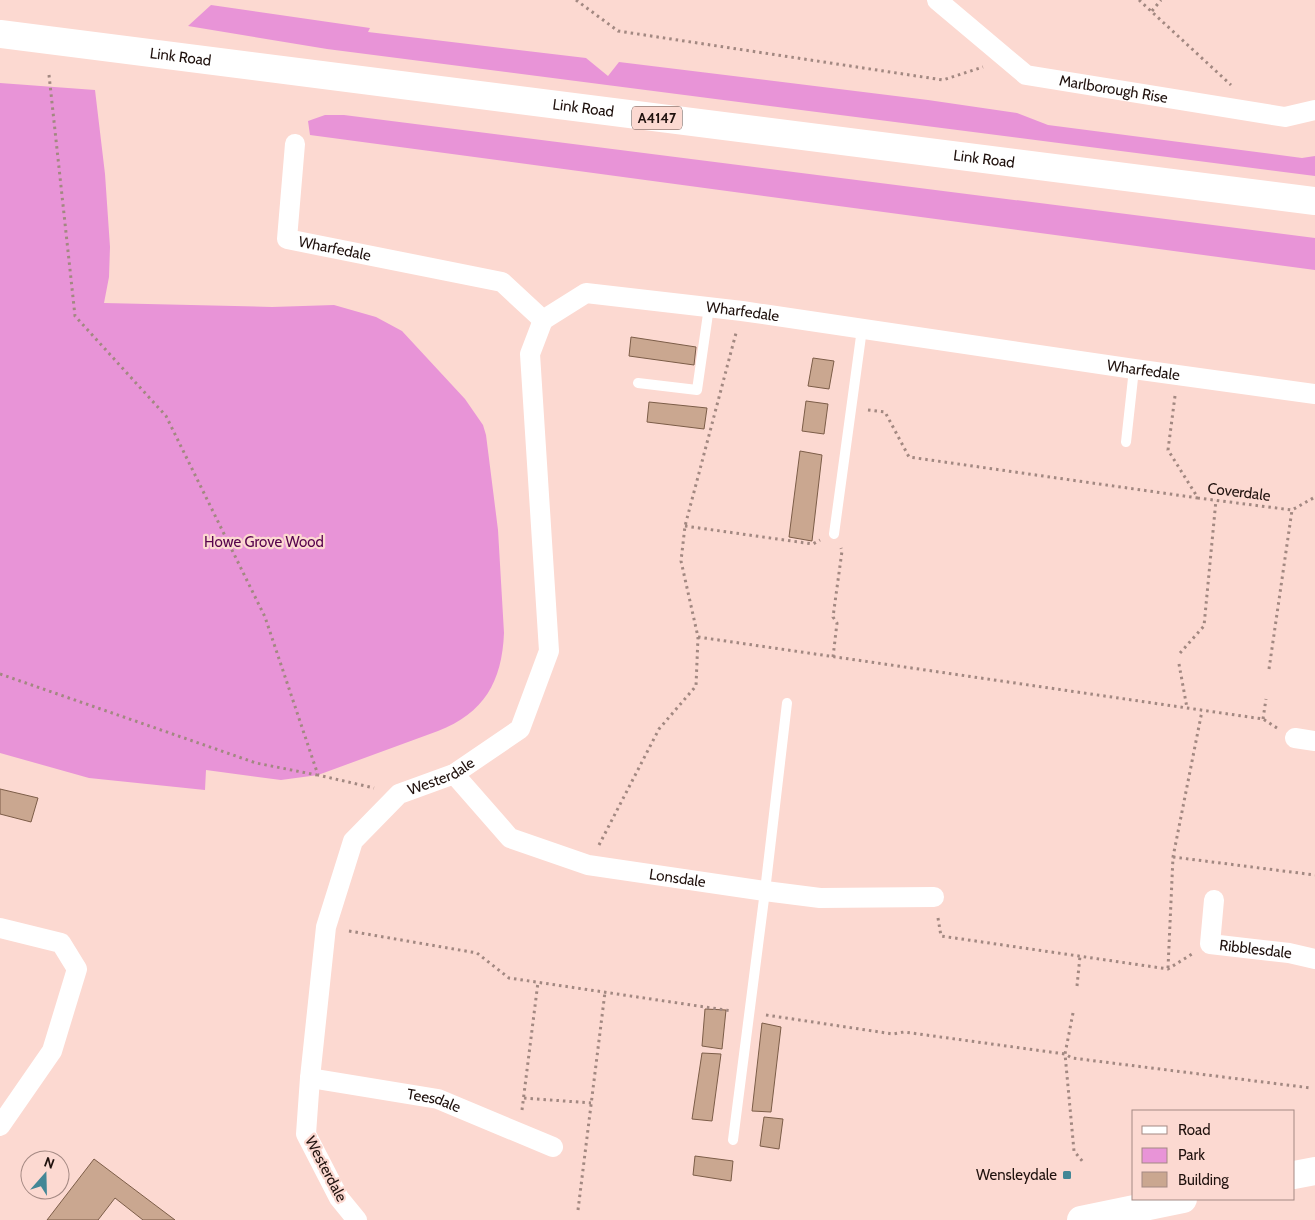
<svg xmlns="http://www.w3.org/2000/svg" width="1315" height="1220" font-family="Cabin,sans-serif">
<rect width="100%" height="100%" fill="#fcd9d1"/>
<!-- green -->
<path fill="#e894d7" d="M211 5 370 28 368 32 586 58 608 76 619 62 928 100 1017 113 1048 125 1302 158 1315 156V176L327 49 188 26Z
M0 83 95 90 105 174 110 247 109 277 104 303 272 307 334 305 376 317 402 331 465 399 483 425 486 435 498 530 504 633C502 682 484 713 438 731L318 775 281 780 206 770 205 790 89 778 0 753Z
M325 115H344L1315 238V270L310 135 308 121Z"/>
<!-- building -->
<path fill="#caa790" stroke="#7c5d48" d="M631 337 696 347 694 365 629 356Z
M813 358 834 361 829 389 808 386Z
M806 401 828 404 824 434 802 431Z
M649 402 707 408 704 429 647 422Z
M800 451 822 455 812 541 789 537Z
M0 789 38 798 31 822 0 814Z
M705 1009 726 1010 722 1049 702 1046Z
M762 1023 781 1027 771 1112 752 1111Z
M702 1053 721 1054 712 1121 692 1119Z
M764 1117 783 1119 779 1149 760 1146Z
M695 1156 733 1161 731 1181 693 1175Z
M94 1159 175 1220H143L115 1198 98 1220H47Z"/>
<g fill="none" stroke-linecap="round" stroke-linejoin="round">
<!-- path -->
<path stroke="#a28881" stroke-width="3" stroke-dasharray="2.5 4" stroke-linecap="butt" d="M576 0 618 31 943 80 983 67
M1139 0 1231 85
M1152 11 1161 0
M49 75 75 316 166 416 265 617 318 775 374 788
M1175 396 1168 450 1198 498 1292 510 1315 497
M868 410 885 412 909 457 1198 498
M685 526 813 544 820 540
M698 637 1263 719 1277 728
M1180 653 1204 626 1216 500
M833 657 837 623 833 617 842 551 841 548
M1179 664 1187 708
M1269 669 1292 510
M0 674 256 763 317 775
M1263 719 1266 699
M599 845 659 729 696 686 698 637 681 561 685 526 736 333
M1173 857 1315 875
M938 918 941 936 1168 969 1192 954
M349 931 477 953 509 978 732 1011
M1168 968 1173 857 1202 711
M1077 986 1080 956
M1073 1013 1065 1054 1074 1151 1083 1162
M766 1015 893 1034 904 1032 1065 1054 1072 1058 1311 1088
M524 1098 591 1103
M522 1110 538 982
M578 1210 605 992"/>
<!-- lane -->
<path stroke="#fff" stroke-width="10" d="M638 383 697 390 709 307
M1126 442 1134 369
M834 534 862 329
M733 1140 765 891 787 703"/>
<!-- street -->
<g stroke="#fff" stroke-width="20">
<path id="s1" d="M937 0 1026 75 1285 117 1315 110"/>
<path id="s2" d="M295 144 287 239 502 282 543 320 586 293 742 311 1134 369 1315 394"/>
<path d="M1295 738 1315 741"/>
<path id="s3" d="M454 774 510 838 588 865 765 891 820 898 934 897"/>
<path id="s4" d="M1214 900 1210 944 1289 953 1315 959"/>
<path d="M0 928 61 943 77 969 52 1051 0 1126"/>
<path id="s5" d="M310 1078 438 1099 553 1147"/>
<path id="s6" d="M357 1220 339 1198 306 1134 310 1078 326 927 353 841 399 794 454 774 520 729 549 651 530 354 543 320"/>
</g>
<!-- secondary -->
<path stroke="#fff" stroke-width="28" d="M1294 1175 1315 1171
M1081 1220 1183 1199"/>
<!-- primary -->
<path stroke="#fff" stroke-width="28" id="s7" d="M0 34 1315 201"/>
</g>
<!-- markers -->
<rect fill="#438796" stroke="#fcd9d1" stroke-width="2" x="1062" y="1170" width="10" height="10" rx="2.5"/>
<g text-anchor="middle" stroke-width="4.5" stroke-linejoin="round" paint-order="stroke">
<!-- shield labels -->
<rect fill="#fcd9d1" stroke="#624e48" stroke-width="1" x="632" y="106.5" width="50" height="23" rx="4"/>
<g font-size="14" font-weight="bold" fill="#20120e">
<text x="657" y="123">A4147</text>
</g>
<!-- street labels -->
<g font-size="15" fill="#20120e" stroke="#fcd9d1">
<text dy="5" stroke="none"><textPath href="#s7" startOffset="182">Link Road</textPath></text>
<text dy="5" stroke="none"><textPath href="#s1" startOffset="205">Marlborough Rise</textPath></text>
<text dy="5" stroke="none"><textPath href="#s7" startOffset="588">Link Road</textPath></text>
<text dy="5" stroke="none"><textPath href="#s7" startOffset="992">Link Road</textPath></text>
<text dy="5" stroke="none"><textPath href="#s2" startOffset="144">Wharfedale</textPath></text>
<text dy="5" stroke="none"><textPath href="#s2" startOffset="579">Wharfedale</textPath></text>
<text dy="5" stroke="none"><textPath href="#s2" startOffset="984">Wharfedale</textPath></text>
<text transform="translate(1239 492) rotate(7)" y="5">Coverdale</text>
<text dy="5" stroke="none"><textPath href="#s6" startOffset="510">Westerdale</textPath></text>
<text dy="5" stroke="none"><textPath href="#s3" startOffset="258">Lonsdale</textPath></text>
<text dy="5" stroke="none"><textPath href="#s4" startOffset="90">Ribblesdale</textPath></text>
<text dy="5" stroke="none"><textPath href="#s5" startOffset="126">Teesdale</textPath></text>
<text transform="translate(326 1169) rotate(62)" y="5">Westerdale</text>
</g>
<!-- park labels -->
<g font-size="15" fill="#57044d" stroke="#fcd9d1">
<text x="264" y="547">Howe Grove Wood</text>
</g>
<!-- poi labels -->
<g font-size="15" fill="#20120e" stroke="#fcd9d1" text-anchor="end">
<text x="1057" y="1180">Wensleydale</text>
</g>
</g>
<!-- legend -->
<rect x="1132" y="1110" width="162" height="90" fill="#fcd9d1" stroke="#a48983"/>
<rect x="1142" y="1126" width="25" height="8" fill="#ffffff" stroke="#a48983"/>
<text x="1178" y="1135" font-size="15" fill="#20120e">Road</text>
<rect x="1142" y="1148" width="25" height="15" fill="#e894d7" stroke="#a48983"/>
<text x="1178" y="1160" font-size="15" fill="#20120e">Park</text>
<rect x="1142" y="1172" width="25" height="15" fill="#caa790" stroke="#a48983"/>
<text x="1178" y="1185" font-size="15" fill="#20120e">Building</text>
<!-- north arrow -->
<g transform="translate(45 1175) rotate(20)"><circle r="24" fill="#fcd9d1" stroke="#a48983"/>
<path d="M0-4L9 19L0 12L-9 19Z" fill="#438796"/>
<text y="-8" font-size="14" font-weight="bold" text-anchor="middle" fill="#20120e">N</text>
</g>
</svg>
